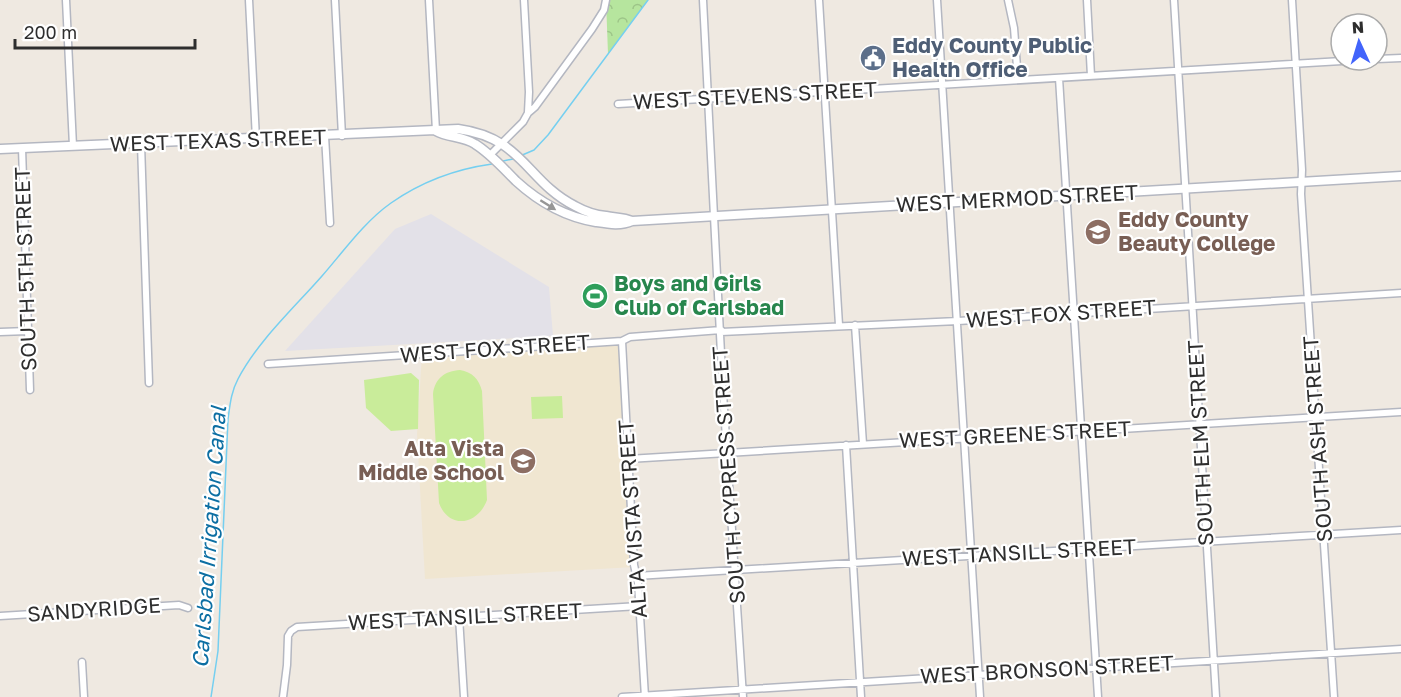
<svg xmlns="http://www.w3.org/2000/svg" width="1401" height="697" font-family="'Golos Text',sans-serif">
<defs>
<pattern id="forest-crowns" width="20" height="18" patternUnits="userSpaceOnUse" patternTransform="scale(1.5)"><rect width="20" height="18" fill="#b6e59e"/><path d="M2 6a3 3 0 1 1 6 0M12 15a3 3 0 1 1 6 0" fill="none" stroke="#9dc588"/></pattern>
</defs>
<rect width="100%" height="100%" fill="#efe9e1"/>
<!-- industrial -->
<path fill="#e3e1e8" d="M431 214 549 287 553 336 285 351 395 229Z"/>
<!-- education -->
<path fill="#f0e6d1" d="M622 341 634 567 425 579 417 434 422 354Z"/>
<!-- forest -->
<path fill="url(#forest-crowns)" d="M606 0H648L608 54Z"/>
<!-- pitch -->
<path fill="#c9ec9a" d="M460 370C472 372 479 379 482 391L487 500C478 525 449 530 439 503L433 394C435 378 445 371 460 370Z
M411 373 419 380 418 429 391 431 366 408 364 380Z
M562 396 563 418 532 419 531 397Z"/>
<g fill="none" stroke-linecap="round" stroke-linejoin="round">
<!-- stream -->
<path stroke="#75cff0" stroke-width="1.5" d="M520 156 534 150 548 135 648 0
M503 161 513 159
M211 697 218 651 228 419C230 405 231 392 238 379 258 341 293 309 322 276 343 252 364 222 391 203 421 182 456 169 492 164"/>
<defs>
<path id="street" d="M66 0 73 146
M249 0 256 139
M335 0 342 136
M429 0 436 131
M524 0 529 92 528 112
M703 0 723 393 743 697
M819 0 839 325
M937 0 980 697
M1008 0 1014 28 1018 80
M1087 0 1091 76
M1174 0 1216 697
M1292 0 1302 170 1301 194 1334 697
M1377 59 1401 58
M1059 78 1098 697
M618 104 1359 60
M325 136 330 223
M141 144 149 383
M22 148 30 390
M490 155 523 122 528 113 535 107 592 29 604 10 606 0
M855 325 863 444
M0 332 28 331
M721 332 958 321 1401 293
M622 341 634 565 638 583 645 697
M268 364 622 341 630 337 721 330
M846 445 861 697
M628 459 1401 412
M636 576 1401 530
M0 616 179 605 188 608
M459 617 464 697
M82 662 84 697
M283 697 287 665 288 636 291 631 297 627 639 606
M622 697 1401 649"/>
<path id="secondary" d="M436 131C448 138 463 136 475 144 491 154 503 168 516 181 539 202 565 217 596 222 609 224 621 226 632 221L1401 176
M0 149 458 129C524 138 526 181 575 206 584 211 595 215 606 216 616 218 623 217 632 221"/>
</defs>
<!-- street casing -->
<use href="#street" stroke="#b4b7c1" stroke-width="9"/>
<!-- secondary casing -->
<use href="#secondary" stroke="#b4b7c1" stroke-width="11"/>
<!-- street -->
<use href="#street" stroke="#fff" stroke-width="6"/>
<!-- secondary -->
<use href="#secondary" stroke="#fff" stroke-width="8"/>
</g>
<!-- one-way arrows -->
<defs><path id="oneway-solid" d="M-6-.8H1V-3.2L6.5 0L1 3.2V.8H-6Z" transform="scale(1.5)"/></defs>
<use fill="#969696" href="#oneway-solid" transform="translate(548 205) rotate(32)"/>
<!-- icons -->
<defs>
<symbol id="civic-disc" viewBox="-11 -11 22 22"><circle r="9.5" fill="#5c6f8a" stroke="#fff"/><path d="M-.6-6.5H3V-4.5H.6V-3L4-1V1h2V6H-6V1h2V-1L-.6-3ZM-1.2 2.5V6h2.4V2.5Z" fill="#fff"/></symbol>
<symbol id="university-disc" viewBox="-11 -11 22 22"><circle r="9.5" fill="#8d6e63" stroke="#fff"/><path d="M0-5L7-2L0 1L-7-2ZM-4 1L0 2.5L4 1V4Q0 6-4 4Z" fill="#fff"/></symbol>
<symbol id="stadium-disc" viewBox="-11 -11 22 22"><circle r="9.5" fill="#2e9e5b" stroke="#fff"/><path d="M0-5a6.5 5 0 1 0 0 10a6.5 5 0 1 0 0-10ZM-3.5-1.8h7v3.6h-7Z" fill="#fff"/></symbol>
<symbol id="school-disc" viewBox="-11 -11 22 22"><circle r="9.5" fill="#8d6e63" stroke="#fff"/><path d="M0-5L7-2L0 1L-7-2ZM-4 1L0 2.5L4 1V4Q0 6-4 4Z" fill="#fff"/></symbol>
</defs>
<g fill-rule="evenodd">
<use href="#civic-disc" x="858" y="43" width="30" height="30"/>
<use href="#university-disc" x="1083" y="217" width="30" height="30"/>
<use href="#stadium-disc" x="580" y="281" width="30" height="30"/>
<use href="#school-disc" x="508" y="446" width="30" height="30"/>
</g>
<g text-anchor="middle" stroke-width="4.5" stroke-linejoin="round" paint-order="stroke">
<!-- service labels -->
<g font-size="21" font-weight="bold" fill="#4e5e75" stroke="#fff" text-anchor="start">
<text x="892" y="53">Eddy County Public<tspan x="892" dy="24">Health Office</tspan></text>
</g>
<!-- street labels -->
<g font-size="21" fill="#2e2e2e" stroke="#fff">
<text transform="translate(755 96) rotate(-3)" y="7">WEST STEVENS STREET</text>
<text transform="translate(218 141) rotate(-2)" y="7">WEST TEXAS STREET</text>
<text transform="translate(1017 199) rotate(-3)" y="7">WEST MERMOD STREET</text>
<text transform="translate(26 269) rotate(-92)" y="7">SOUTH 5TH STREET</text>
<text transform="translate(1061 314) rotate(-4)" y="7">WEST FOX STREET</text>
<text transform="translate(495 349) rotate(-4)" y="7">WEST FOX STREET</text>
<text transform="translate(1015 435) rotate(-3)" y="7">WEST GREENE STREET</text>
<text transform="translate(1318 439) rotate(-94)" y="7">SOUTH ASH STREET</text>
<text transform="translate(1201 443) rotate(-93)" y="7">SOUTH ELM STREET</text>
<text transform="translate(729 475) rotate(-94)" y="7">SOUTH CYPRESS STREET</text>
<text transform="translate(633 519) rotate(-94)" y="7">ALTA VISTA STREET</text>
<text transform="translate(1019 553) rotate(-3)" y="7">WEST TANSILL STREET</text>
<text transform="translate(94 610) rotate(-4)" y="7">SANDYRIDGE</text>
<text transform="translate(465 617) rotate(-3)" y="7">WEST TANSILL STREET</text>
<text transform="translate(1047 670) rotate(-3)" y="7">WEST BRONSON STREET</text>
</g>
<!-- education labels -->
<g font-size="21" font-weight="bold" fill="#785e54" stroke="#fff" text-anchor="start">
<text x="1118" y="227">Eddy County<tspan x="1118" dy="24">Beauty College</tspan></text>
<text x="504" y="456" text-anchor="end">Alta Vista<tspan x="504" dy="24">Middle School</tspan></text>
</g>
<!-- leisure labels -->
<g font-size="21" font-weight="bold" fill="#27864d" stroke="#fff" text-anchor="start">
<text x="614" y="291">Boys and Girls<tspan x="614" dy="24">Club of Carlsbad</tspan></text>
</g>
<!-- water labels -->
<g font-size="22" font-style="italic" fill="#0d6fa3" stroke="#fff">
<text transform="translate(209 537) rotate(-86)" y="8">Carlsbad Irrigation Canal</text>
</g>
</g>
<!-- north arrow -->
<g transform="translate(1359 42) rotate(356)"><circle r="28" fill="#ffffff" stroke="#ababab" stroke-width="1.5"/>
<path d="M0-4.5L10 22L0 15L-10 22Z" fill="#4264fb"/>
<text y="-9" font-size="16" font-weight="bold" text-anchor="middle" fill="#2e2e2e">N</text>
</g>
<!-- scale -->
<path d="M15 39v9h180v-9" fill="none" stroke="#2e2e2e" stroke-width="3"/>
<text x="24" y="39" font-size="18" fill="#2e2e2e" stroke="#ffffff" stroke-width="4.5" paint-order="stroke">200 m</text>
</svg>
